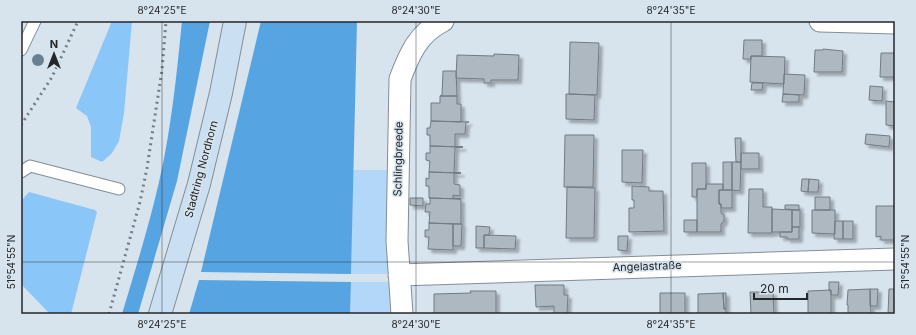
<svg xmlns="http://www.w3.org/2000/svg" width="916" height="335" font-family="Inter,sans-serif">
<defs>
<filter id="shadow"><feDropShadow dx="3.5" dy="3.5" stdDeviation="1" flood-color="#0004"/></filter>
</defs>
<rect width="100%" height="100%" fill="#d7e3ed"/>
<!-- green -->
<path fill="#b2d7f8" d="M353 170H389L390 274H351Z
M351 282H391V300L393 314H350Z"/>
<!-- forest -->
<path fill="#57a4e2" d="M182 21H210L177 181 138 314H122C139 257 157 201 167 142 174 102 178 61 182 21Z
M261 21H357L351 274 201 272Z
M199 280 351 282 350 314H189Z"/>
<!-- water -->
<path fill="#8ac6f8" d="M112 21H132L124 113 119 141 112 153 102 162 91 157V127L87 116 76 108Z
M29 192 95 210 97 212 71 314H50L21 284V201Z"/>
<!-- building -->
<path fill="#adb8c1" stroke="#717b84" filter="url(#shadow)" d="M744 40H762V56H751V59H743Z
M570 42 599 43 597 95 569 94Z
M823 49 843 51 842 72H814L815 50H823Z
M881 53H895V77H880Z
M494 54 519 55 518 80H491V83H484V79L456 78 457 55 494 56Z
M751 56 785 57 784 84 750 82Z
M443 71H456L457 96H440L442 95Z
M784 74 805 75 804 95 783 94Z
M752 83H763L762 90H751Z
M870 86 883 87 882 101 869 100Z
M566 94 595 95 594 120 566 119Z
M783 94 799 95V102H782Z
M440 96H457V104H461V122L431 121V103H440Z
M886 101 895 102V126L886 125Z
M431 121 469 122H466L465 134H455V147H463L430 146V135H427V128H430Z
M866 134 890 136 889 147 865 144Z
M565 135H594L593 187H564Z
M735 138H741V162H736Z
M430 146 463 147 455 148 454 173H461L429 172 430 161 426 160V153H430Z
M622 150H643L642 183 622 182Z
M741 153H759V169H741Z
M723 162H732V190H723Z
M732 162H741L740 191 732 190Z
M692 163H706V189H697V197H692Z
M429 172 461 173H454V184L460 185V196L453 195V198L461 199 429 198V186H426V178L429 179Z
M802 179H809L808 192 801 191Z
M809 179 819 180 818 192H808Z
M706 184H723V190H719V204H721V213L724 215V221L721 224V232H697V189H706Z
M632 186 649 187V191H663L664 231 629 232V208H634V200H632Z
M567 187 595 188 594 238H566Z
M749 189H763V207H772V233H748Z
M719 190H732V208H721V204H719Z
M815 197H830V210H815Z
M410 198H423V206L410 205Z
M429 198 461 199V224L429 223 430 212H425L426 204H430V198Z
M785 205H799V210L785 209Z
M876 206H895V240H881V236L876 237Z
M772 209 792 210V232H772Z
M792 210H800V227H792Z
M812 210H835V234L812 233Z
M684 220H697V232H684Z
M835 221H843V239H834Z
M843 221H853V239H843Z
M429 223 453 224V250L428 249 429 237H425V230H429Z
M453 224H462L461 246H453Z
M476 226 490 227 489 235H484V248H476Z
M792 227H799V239H787V237H780V232H792Z
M484 235 516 236 515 249 484 248Z
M618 236H628L627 251 618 250Z
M829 282H839L838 295H831V290L829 291Z
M535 285H564V295H568L567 314H554V306L536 307Z
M870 289 871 314H848V305H847L848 290Z
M870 289H878L877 306H870Z
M889 289H895V314H888Z
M831 290V314H808V291Z
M470 291H496V314H434V294L471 293Z
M750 292H773L774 314H751Z
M660 293H685V313L660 314Z
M723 293 724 309H726V314H698V294Z
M723 293H726V309H724Z"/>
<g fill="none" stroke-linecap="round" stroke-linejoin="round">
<defs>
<path id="service" d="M21 50 35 21
M21 172 30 166 119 189"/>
<path id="minor" d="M820 21 895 23
M399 275 895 259
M402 314 397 241 400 79C409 55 418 33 443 21"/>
<path id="secondary" d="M160 314 199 184 221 93 235 21"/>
</defs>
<!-- service casing -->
<use href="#service" stroke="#848e97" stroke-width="13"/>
<!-- minor casing -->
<use href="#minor" stroke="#848e97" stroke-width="23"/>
<!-- secondary casing -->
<use href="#secondary" stroke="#848e97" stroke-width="24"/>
<!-- service -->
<use href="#service" stroke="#fff" stroke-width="11"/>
<!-- minor -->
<use href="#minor" stroke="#fff" stroke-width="21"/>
<!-- secondary -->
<use href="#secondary" stroke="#cae0f2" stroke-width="22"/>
<!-- rail -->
<path stroke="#757c83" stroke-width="3" stroke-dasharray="2 4" stroke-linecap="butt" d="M21 125 52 77 78 21
M109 314 140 202 147 168 162 70 166 21"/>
</g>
<!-- trees -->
<circle fill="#688092" cx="38" cy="60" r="6"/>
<!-- ticks -->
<path fill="none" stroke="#23272b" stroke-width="1" stroke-opacity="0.45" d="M162 21V314M416 21V314M671 21V314M21 262H895"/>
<g text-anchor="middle" stroke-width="3" stroke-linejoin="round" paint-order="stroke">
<!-- street labels -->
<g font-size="11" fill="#23272b" stroke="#d7e3ed">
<text transform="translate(398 159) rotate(-89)" y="4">Schlingbreede</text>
<text transform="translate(201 169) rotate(-75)" y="4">Stadtring Nordhorn</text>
<text transform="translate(647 266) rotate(-2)" y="4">Angelastraße</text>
</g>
</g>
<!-- border -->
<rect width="916" height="335" fill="none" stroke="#d7e3ed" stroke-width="44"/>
<!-- north arrow -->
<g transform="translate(54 54)" stroke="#d7e3ed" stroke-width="3" paint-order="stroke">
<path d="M0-3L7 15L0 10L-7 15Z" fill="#23272b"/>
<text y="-6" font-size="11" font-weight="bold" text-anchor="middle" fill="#23272b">N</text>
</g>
<!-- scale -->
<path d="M754 293v6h53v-6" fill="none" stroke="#23272b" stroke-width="2"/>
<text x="760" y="293" font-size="12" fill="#23272b" stroke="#d7e3ed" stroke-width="3" paint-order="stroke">20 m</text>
<rect x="22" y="22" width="872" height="291" fill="none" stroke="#23272b" stroke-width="1.5"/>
<g font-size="10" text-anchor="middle" fill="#23272b">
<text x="162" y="14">8°24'25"E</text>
<text x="416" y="14">8°24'30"E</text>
<text x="671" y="14">8°24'35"E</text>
<text transform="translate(11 262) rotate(-90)" y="4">51°54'55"N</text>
<text transform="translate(905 262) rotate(-90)" y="4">51°54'55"N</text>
<text x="162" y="328">8°24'25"E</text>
<text x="416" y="328">8°24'30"E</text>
<text x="671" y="328">8°24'35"E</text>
</g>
</svg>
